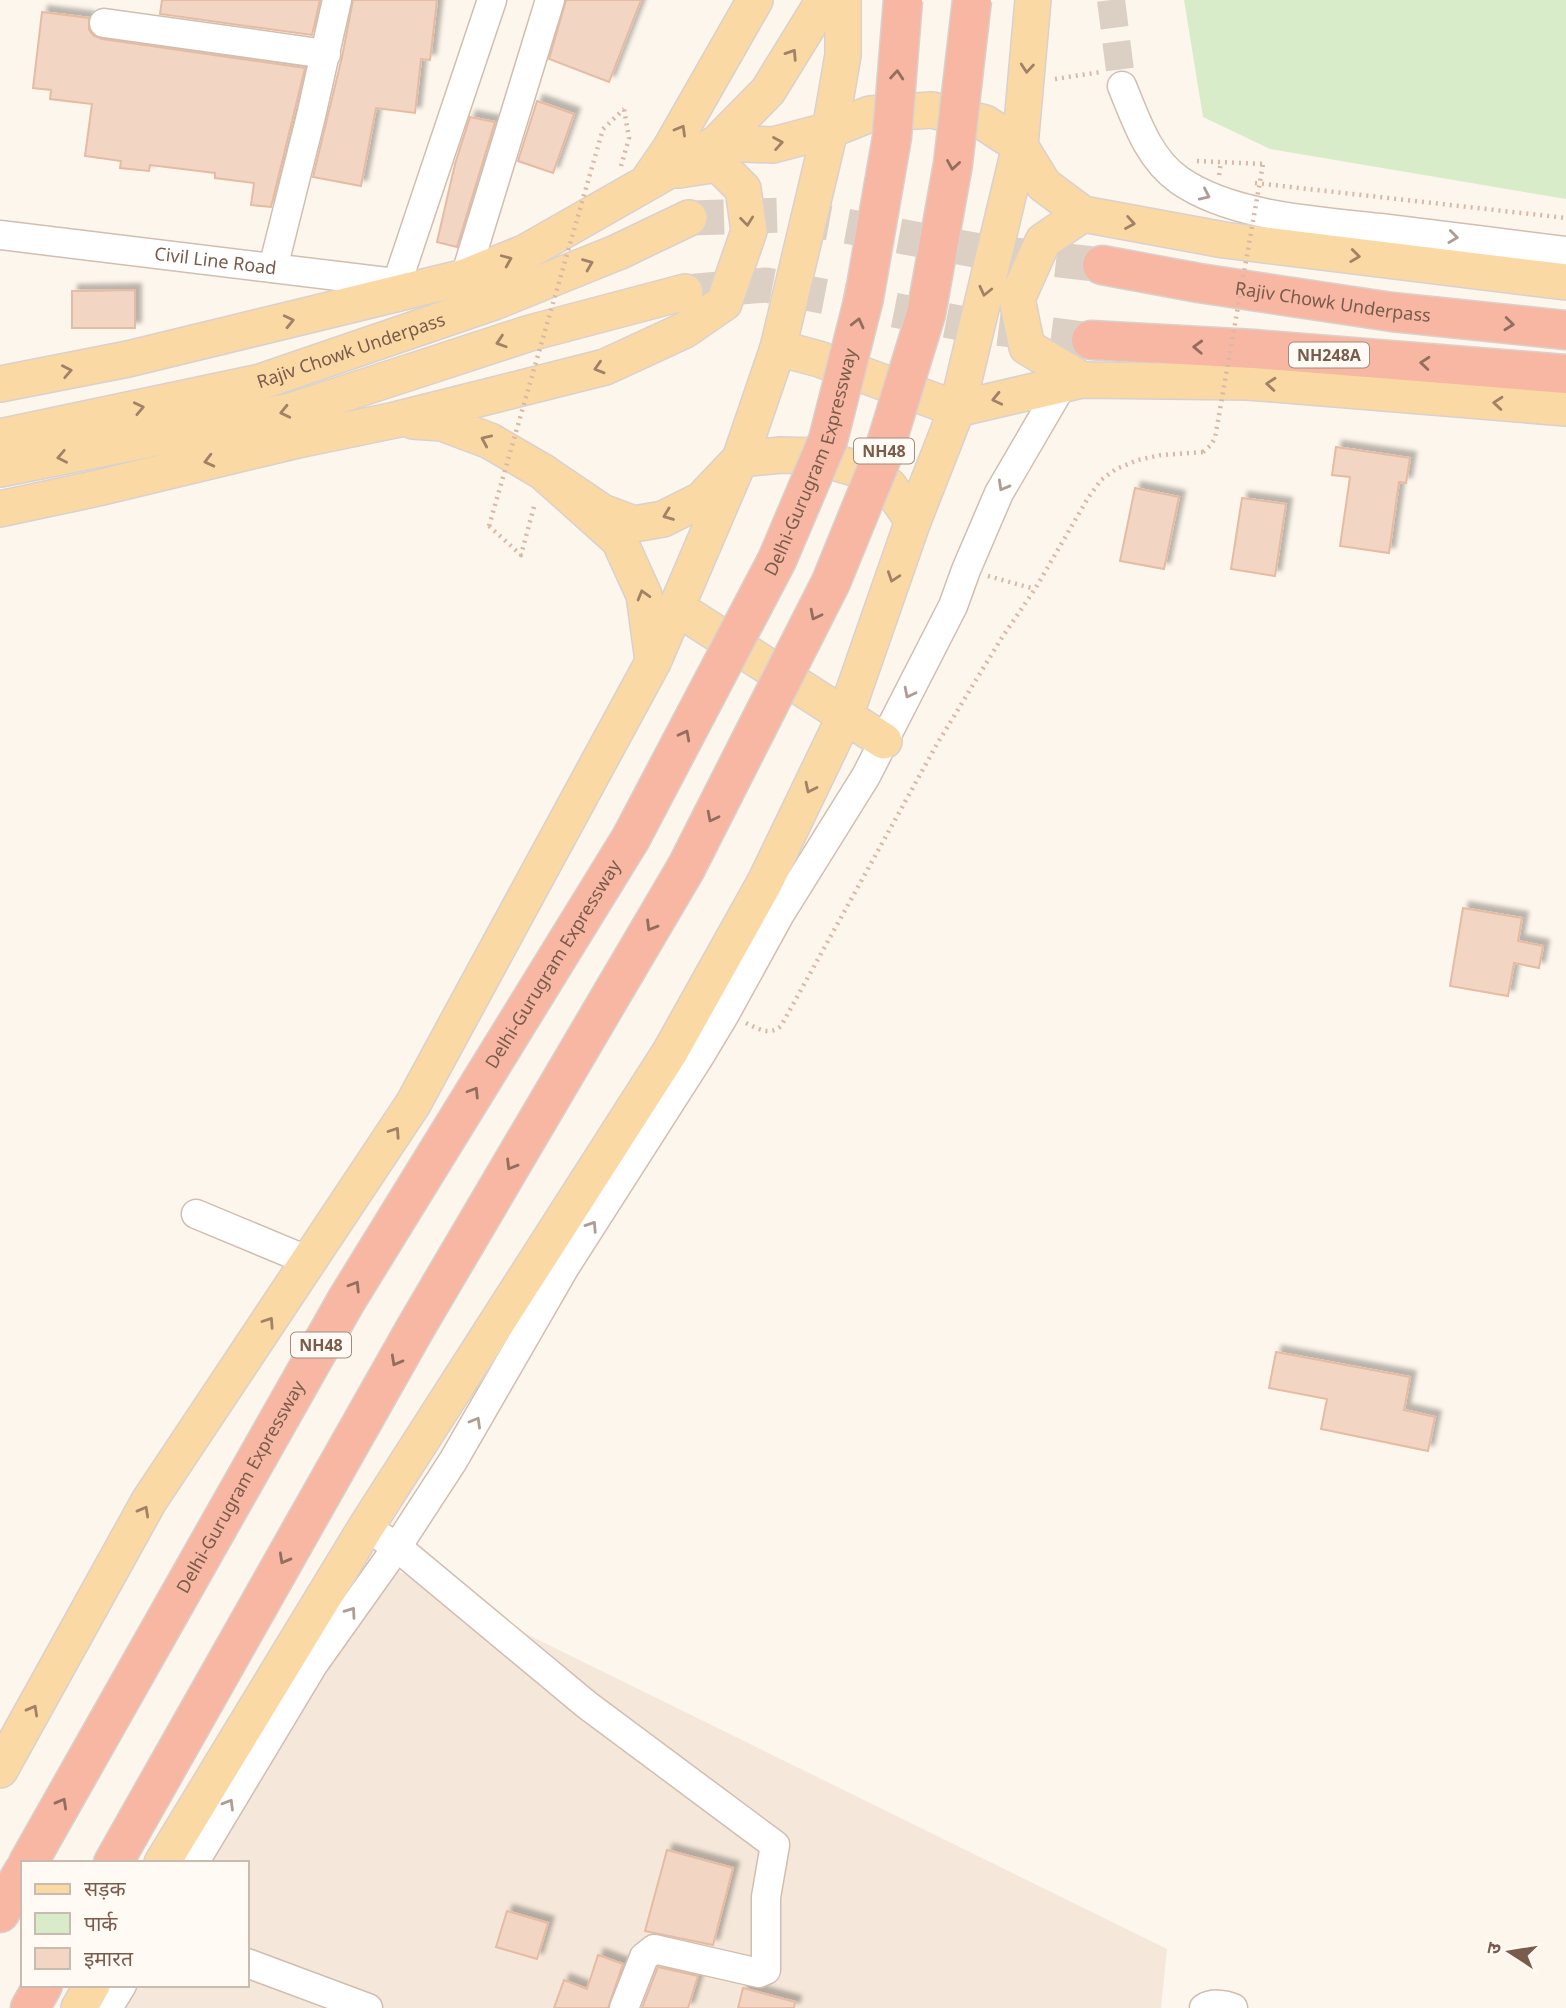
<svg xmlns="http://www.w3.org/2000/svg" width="1566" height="2008" font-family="'Noto Sans','Noto Sans Devanagari',sans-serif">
<defs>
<filter id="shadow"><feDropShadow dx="6" dy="-6" stdDeviation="2" flood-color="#0004"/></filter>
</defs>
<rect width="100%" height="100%" fill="#fdf6ec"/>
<!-- residential -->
<path fill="#f5e8da" d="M390 1567 1167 1949 1161 2008H122L135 1985H247V1863H206Z"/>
<!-- green -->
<path fill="#d8ecc9" d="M1184 0H1566V199L1270 149 1203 117Z"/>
<!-- building -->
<path fill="#f3d5c3" stroke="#e6bba3" stroke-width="2" filter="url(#shadow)" d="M162 0H320L312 35 160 14Z
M353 0H437L430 60 421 59 415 113 376 108 361 186 313 177 342 57Z
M566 0H641L609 82 549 59Z
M42 12 89 18V30L94 36 102 39 305 68 271 207 251 205 254 183 215 178V173L150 165 149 171 120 168 121 161 85 156 92 104 50 99 51 90 33 88Z
M537 101 574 114 553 173 518 161Z
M470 117 495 122 457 247 437 242 455 164Z
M135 290V328H72V291Z
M1336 447 1410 458 1406 483 1399 482 1389 553 1340 546 1350 477 1332 475Z
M1135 488 1179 497 1164 569 1120 561Z
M1242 498 1286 504 1275 576 1231 569Z
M1463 908 1522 918 1518 941 1543 946 1539 968 1514 963 1508 996 1450 986Z
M1276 1352 1410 1377 1404 1410 1435 1417 1428 1451 1321 1429 1327 1399 1269 1388Z
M667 1850 733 1868 713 1945 645 1931Z
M507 1911 548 1923 537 1959 496 1947Z
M598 1955 623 1964 608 2008H554L564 1980 587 1989Z
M658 1967 698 1976 688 2008H642Z
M743 1988 795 2002 794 2008H738Z"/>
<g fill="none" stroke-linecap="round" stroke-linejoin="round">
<!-- minor-tunnel -->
<path stroke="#dcd0c4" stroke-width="28" stroke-dasharray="28 14" stroke-linecap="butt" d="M1111 0 1122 86"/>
<!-- major-tunnel -->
<path stroke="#dcd0c4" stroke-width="35" stroke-dasharray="35 18" stroke-linecap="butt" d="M689 218 786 215 980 251 1102 265
M685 292 766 285 965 324 1091 340"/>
<defs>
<g id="minor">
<path d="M104 23 326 54"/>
<path d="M1122 86C1136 120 1148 158 1179 180 1232 217 1318 221 1380 228 1442 236 1504 243 1566 251"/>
<path id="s1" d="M0 235 412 285"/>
<path d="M273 268 311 116 337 0"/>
<path d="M465 277 550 0"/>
<path d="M397 283 492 0"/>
<path d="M196 1214 309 1261"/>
<path d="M383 1538 397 1547 587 1705 775 1845 766 1897V1970L759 1973 654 1949 644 1957 624 2008"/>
<path d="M194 1863 313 1665 397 1547 453 1461 565 1267 698 1059 725 1014 780 914 866 776 953 606 966 570 999 493 1062 385"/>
<path d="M247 1963 368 2008"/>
<path d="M108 2008 122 1985"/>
<path d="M1204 2008C1212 2003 1224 2004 1233 2008"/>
</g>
<g id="major">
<path d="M717 143 768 91 824 0"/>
<path d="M650 178 670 149 755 0"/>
<path d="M778 348 819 359 957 409 1082 380 1248 382 1566 408"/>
<path d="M1082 380 1027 347 1017 299 1043 241 1083 214"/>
<path d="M0 384 128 359 465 277 526 252 717 143 773 145 830 130 870 114 932 110 985 123 1020 146 1044 185 1083 214 1224 240 1566 282"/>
<path d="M413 421 442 423 490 441 543 472 619 540 644 595 653 661"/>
<path id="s2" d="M0 437 260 382 494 302 618 252 689 218"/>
<path d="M0 469 291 411 530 333 685 292"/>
<path d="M543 472 602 512 634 524 663 519 701 500 740 459 781 455 814 456 857 469 889 486 913 521"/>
<path d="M0 509 98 488 298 440 395 420 605 367 685 330 724 303 749 231 743 189 718 164 679 170"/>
<path d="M677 608 884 741"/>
<path d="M0 1770 149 1501 413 1104 653 662 740 459 778 348 830 130 843 55V0"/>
<path d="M162 1863 366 1527 670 1052 765 882 845 716 913 521 957 409 1020 146 1033 0"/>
<path d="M79 2008 92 1985"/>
</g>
<g id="highway">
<path id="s3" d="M1102 265 1199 283 1392 312 1566 330"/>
<path d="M1091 340 1254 349 1566 374"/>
<path id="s4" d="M28 1863 346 1301 631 838"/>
<path d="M113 1863 416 1327 686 868"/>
<path d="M0 1913 23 1872"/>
<path d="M30 2008 43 1985"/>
</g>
</defs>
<!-- minor casing -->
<use href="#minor" stroke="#d1beb0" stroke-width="31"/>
<!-- major casing -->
<use href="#major" stroke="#dad1cd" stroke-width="38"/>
<!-- highway casing -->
<use href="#highway" stroke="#dad1cd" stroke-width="41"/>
<!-- path -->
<path stroke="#d9b8a5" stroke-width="4.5" stroke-dasharray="2 5" stroke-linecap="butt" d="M1055 79 1101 72
M603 129 624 109
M1197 161 1263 164
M621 166 629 138 624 109
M1219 175 1221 162
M1255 183 1566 218
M489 526 521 555 535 503
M988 576 1035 589
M746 1023C758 1029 770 1036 781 1026L937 744 1001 639 1035 589 1088 498 1101 480 1116 469 1138 460 1161 455 1203 452"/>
<!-- minor -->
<use href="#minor" stroke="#fff" stroke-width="28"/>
<!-- major -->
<use href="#major" stroke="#fbd9a5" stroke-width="35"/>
<!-- highway -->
<use href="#highway" stroke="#f7b7a3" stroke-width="38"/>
<defs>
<g id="highway-bridge">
<path id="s5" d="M631 838 777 560 828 440 864 298 892 137 903 0"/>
<path d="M686 868 831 582 882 457 926 314 953 164 972 0"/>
</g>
</defs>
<!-- highway-bridge casing -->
<use href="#highway-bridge" stroke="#dad1cd" stroke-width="41" stroke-linecap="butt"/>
<!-- path-bridge -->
<path stroke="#d9b8a5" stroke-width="4.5" stroke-dasharray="2 5" stroke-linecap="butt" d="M1203 452 1211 445 1215 438 1263 164
M489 526 603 129"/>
<!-- highway-bridge -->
<use href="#highway-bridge" stroke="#f7b7a3" stroke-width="38"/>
</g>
<!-- one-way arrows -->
<defs><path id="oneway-chevron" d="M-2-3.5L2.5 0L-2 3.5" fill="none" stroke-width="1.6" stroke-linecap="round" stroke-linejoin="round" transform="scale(1.75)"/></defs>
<g stroke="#a18267">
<use href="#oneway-chevron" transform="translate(792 54) rotate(-57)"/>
<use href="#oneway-chevron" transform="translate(1027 68) rotate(95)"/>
<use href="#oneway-chevron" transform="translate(681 130) rotate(-60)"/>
<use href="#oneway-chevron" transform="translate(778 143) rotate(-10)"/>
<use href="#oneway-chevron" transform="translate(747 221) rotate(84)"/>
<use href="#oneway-chevron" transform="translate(1130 223) rotate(10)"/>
<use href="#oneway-chevron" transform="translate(1355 256) rotate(7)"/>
<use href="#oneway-chevron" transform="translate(507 260) rotate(-23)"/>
<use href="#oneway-chevron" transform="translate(588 264) rotate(-22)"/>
<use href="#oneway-chevron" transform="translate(985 291) rotate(103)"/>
<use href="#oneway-chevron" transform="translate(289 321) rotate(-13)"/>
<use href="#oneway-chevron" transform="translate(501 342) rotate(162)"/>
<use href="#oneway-chevron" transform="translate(599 368) rotate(163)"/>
<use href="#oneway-chevron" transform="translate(67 371) rotate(-11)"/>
<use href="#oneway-chevron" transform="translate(1271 384) rotate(-175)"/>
<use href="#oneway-chevron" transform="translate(997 399) rotate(167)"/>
<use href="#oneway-chevron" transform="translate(1498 403) rotate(-175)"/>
<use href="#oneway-chevron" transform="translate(139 408) rotate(-12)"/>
<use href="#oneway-chevron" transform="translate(285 412) rotate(167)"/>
<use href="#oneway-chevron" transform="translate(486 440) rotate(-156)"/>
<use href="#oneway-chevron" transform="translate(62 457) rotate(169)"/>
<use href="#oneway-chevron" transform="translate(209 461) rotate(166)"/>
<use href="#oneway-chevron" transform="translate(668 515) rotate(159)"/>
<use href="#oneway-chevron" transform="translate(893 577) rotate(109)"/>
<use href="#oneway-chevron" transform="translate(643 595) rotate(-106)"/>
<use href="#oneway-chevron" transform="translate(810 788) rotate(116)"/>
<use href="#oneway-chevron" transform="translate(395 1132) rotate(-56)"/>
<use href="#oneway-chevron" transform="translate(269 1322) rotate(-56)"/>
<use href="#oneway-chevron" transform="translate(144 1511) rotate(-61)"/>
<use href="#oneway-chevron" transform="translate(33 1710) rotate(-61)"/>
</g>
<g stroke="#936e5e">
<use href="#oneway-chevron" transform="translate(897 75) rotate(-85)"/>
<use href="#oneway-chevron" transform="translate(953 165) rotate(99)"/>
<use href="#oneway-chevron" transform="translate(858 323) rotate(-76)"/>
<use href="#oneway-chevron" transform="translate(1509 324) rotate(6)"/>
<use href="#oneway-chevron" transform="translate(1198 347) rotate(-178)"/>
<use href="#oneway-chevron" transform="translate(1425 363) rotate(-175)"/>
<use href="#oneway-chevron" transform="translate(815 615) rotate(117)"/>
<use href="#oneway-chevron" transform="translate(685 735) rotate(-62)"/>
<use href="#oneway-chevron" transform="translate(712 817) rotate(117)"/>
<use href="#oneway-chevron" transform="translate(651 926) rotate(121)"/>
<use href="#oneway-chevron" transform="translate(474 1092) rotate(-58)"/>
<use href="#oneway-chevron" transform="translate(511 1165) rotate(121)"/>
<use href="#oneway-chevron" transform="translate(355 1286) rotate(-58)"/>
<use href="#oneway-chevron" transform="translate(396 1361) rotate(119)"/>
<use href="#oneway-chevron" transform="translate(284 1559) rotate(119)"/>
<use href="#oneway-chevron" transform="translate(62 1803) rotate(-61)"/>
</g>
<g stroke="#af9d94">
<use href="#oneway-chevron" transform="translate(1205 195) rotate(25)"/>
<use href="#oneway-chevron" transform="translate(1453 237) rotate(7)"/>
<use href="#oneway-chevron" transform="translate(1003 486) rotate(119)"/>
<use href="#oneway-chevron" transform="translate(909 693) rotate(117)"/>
<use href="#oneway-chevron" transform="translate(592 1226) rotate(-57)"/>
<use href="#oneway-chevron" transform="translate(476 1422) rotate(-60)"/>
<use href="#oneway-chevron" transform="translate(351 1612) rotate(-55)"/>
<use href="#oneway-chevron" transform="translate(229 1804) rotate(-59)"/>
</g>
<g text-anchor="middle" stroke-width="6" stroke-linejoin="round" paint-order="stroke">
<!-- shield labels -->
<g fill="#fffaf3" stroke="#a28b7f" stroke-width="2">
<rect x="1289" y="342.5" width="80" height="25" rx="5"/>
<rect x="854" y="438.5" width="60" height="25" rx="5"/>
<rect x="291" y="1332.5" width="60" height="25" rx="5"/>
</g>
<g font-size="16" font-weight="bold" fill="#7a5c4d">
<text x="1329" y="361">NH248A</text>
<text x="884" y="457">NH48</text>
<text x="321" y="1351">NH48</text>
</g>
<!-- street labels -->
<g font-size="18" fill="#7a5c4d" stroke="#fffaf3">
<text dy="6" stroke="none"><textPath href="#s1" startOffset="217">Civil Line Road</textPath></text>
<text dy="6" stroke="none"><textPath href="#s3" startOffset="234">Rajiv Chowk Underpass</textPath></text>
<text dy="6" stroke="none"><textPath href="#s2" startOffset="362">Rajiv Chowk Underpass</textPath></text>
<text dy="6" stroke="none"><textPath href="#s5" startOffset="418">Delhi-Gurugram Expressway</textPath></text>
<text dy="6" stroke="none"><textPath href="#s4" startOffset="1041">Delhi-Gurugram Expressway</textPath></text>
<text dy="6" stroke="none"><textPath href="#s4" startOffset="432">Delhi-Gurugram Expressway</textPath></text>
</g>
</g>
<!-- legend -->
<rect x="21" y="1861" width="228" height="126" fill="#fffaf3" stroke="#cabbb1" stroke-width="2"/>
<rect x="35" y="1884" width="35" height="10" fill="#fbd9a5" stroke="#cabbb1" stroke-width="2"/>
<text x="84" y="1896" font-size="21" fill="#7a5c4d">सड़क</text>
<rect x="35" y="1913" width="35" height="21" fill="#d8ecc9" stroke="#cabbb1" stroke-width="2"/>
<text x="84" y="1931" font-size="21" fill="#7a5c4d">पार्क</text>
<rect x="35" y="1948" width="35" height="21" fill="#f3d5c3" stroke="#cabbb1" stroke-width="2"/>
<text x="84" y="1966" font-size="21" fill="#7a5c4d">इमारत</text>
<!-- north arrow -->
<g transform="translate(1510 1952) rotate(282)" stroke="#fffaf3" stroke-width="5" paint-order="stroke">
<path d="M0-5L12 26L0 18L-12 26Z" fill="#7a5c4d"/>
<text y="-10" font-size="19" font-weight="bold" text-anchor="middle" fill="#7a5c4d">उ</text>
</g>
</svg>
